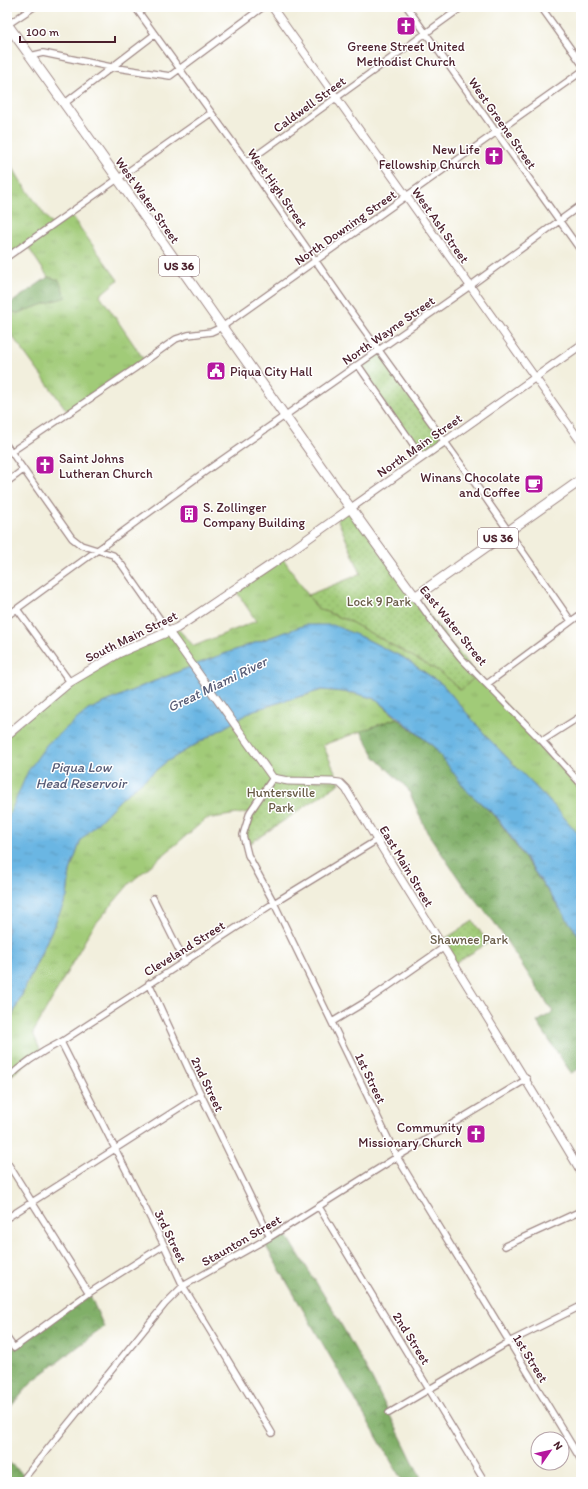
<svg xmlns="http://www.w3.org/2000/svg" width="588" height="1489" font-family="Itim,sans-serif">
<defs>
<pattern id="grass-tufts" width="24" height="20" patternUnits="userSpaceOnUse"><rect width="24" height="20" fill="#a1cb78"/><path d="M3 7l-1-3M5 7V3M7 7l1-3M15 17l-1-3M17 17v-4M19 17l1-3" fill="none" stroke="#8cae68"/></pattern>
<pattern id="forest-crowns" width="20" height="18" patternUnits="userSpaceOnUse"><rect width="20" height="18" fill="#80af68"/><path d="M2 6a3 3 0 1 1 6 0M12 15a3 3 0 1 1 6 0" fill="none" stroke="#6b8e56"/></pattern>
<pattern id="park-dots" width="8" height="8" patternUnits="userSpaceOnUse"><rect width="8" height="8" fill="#a1cb78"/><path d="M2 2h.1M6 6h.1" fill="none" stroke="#8cae68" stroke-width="1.8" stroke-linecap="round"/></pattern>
<pattern id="water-ripples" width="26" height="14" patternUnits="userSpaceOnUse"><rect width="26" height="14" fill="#6ab6e3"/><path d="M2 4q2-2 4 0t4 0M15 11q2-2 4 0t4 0" fill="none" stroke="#5993b8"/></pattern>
</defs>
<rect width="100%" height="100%" fill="#fff"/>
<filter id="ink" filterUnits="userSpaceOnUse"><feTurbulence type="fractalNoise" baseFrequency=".025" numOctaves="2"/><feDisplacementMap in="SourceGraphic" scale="8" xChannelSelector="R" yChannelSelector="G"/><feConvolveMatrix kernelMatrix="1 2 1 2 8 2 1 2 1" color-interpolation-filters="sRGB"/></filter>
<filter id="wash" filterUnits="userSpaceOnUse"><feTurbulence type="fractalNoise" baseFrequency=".012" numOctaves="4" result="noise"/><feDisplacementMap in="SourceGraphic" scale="16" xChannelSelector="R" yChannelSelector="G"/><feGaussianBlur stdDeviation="0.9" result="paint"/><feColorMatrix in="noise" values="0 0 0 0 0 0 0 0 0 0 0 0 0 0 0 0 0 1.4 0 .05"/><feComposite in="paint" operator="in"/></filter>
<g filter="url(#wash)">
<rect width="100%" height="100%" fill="#f2efdd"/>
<!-- grass -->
<path fill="url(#grass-tufts)" stroke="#767552" d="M10 162 20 180 52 225 70 214 118 280 100 295 145 361 68 412 7 329V311L18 313 59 280 48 277 26 244 7 257V165Z
M282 557 317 608 349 621 437 670 461 690 477 675 581 784V837L555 807 488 738 443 685 404 658 364 638 285 632 210 659 140 687 88 710 7 820V735L70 682 177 628 194 646 256 621 235 589Z
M322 690 354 693 376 699 397 718 323 745 340 783 250 812 206 819 130 883 92 928 33 1033 41 1052 7 1079V1028L67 897 70 871 81 840 122 798 166 762 254 710Z"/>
<!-- forest -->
<path fill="url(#forest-crowns)" stroke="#65674a" d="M48 277 59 280 66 297 18 313 7 311V306Z
M397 718 434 747 468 792 496 817 581 939V1068L571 1073 537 1022 553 1012 494 922 463 885 427 832 408 789 375 757 361 731Z
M283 1229 330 1305 372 1379 423 1482H403L263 1241Z
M89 1293 104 1327 34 1380 7 1411V1362L14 1348Z
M7 1461 26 1476 21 1482H7Z"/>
<!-- park -->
<path fill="url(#park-dots)" stroke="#767552" d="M379 350 445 441 422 457 358 365Z
M351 508 415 597 477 675 461 690 437 670 349 621 317 608 308 595 361 574 337 518Z
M273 778 340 783 246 846 243 835 250 812Z
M473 921 488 943 454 964 440 942Z"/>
<!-- water -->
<path fill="url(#water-ripples)" stroke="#5a6a87" d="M305 625H333L364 638 404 658 443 685 488 738 555 807 581 837V939L497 817 468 792 434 747 376 699 354 693 322 690 254 710 166 762 122 798 81 840 70 871 67 897 7 1027V820L28 771 47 744 88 710 140 687 210 659Z"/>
</g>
<g filter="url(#ink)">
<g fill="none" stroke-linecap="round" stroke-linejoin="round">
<defs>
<path id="minor" d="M135 7 247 162 347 306 484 496 571 621
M407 7 581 251
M541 7 581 63
M7 25 34 7
M30 56 43 53 111 67 170 76 263 7
M65 103 154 35
M247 162 462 7
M7 257 211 113
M358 365 422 457
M7 446 72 538 81 545 113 555 122 565 169 632
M11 452 134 369 176 339 188 335 211 332 222 327 581 72
M7 482 23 470
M415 597 440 632 461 658 542 741 581 784
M17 609 70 682
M7 616 206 471 470 286 581 205
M487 684 581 614
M542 741 581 716
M273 778 250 812 243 835 248 855 274 903 397 1157 581 1460
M153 898 185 962
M149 983 188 1068 270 1237
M332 1022 367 1001 443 948
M61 1042 164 1245 183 1286 272 1433
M7 1079C23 1063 41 1052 61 1042L274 903 377 840
M7 1162 89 1293
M319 1207 485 1482
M7 1218 201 1094
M505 1246 581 1211
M7 1338 14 1348 89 1293 164 1245
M389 1413 509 1342 581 1306
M21 1482 165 1304 183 1286 270 1237 397 1157 527 1079"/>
<path id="tertiary" d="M272 7 581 442
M351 508 581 345
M169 632 273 778 288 781 332 782 340 783 346 789C423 917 505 1043 581 1172"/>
<path id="secondary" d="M7 735 70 682 119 653 177 628 272 564 351 508"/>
<path id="primary" d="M7 24C145 213 276 408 415 597L581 480"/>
</defs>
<!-- minor casing -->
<use href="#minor" stroke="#9e8784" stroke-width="8"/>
<!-- tertiary casing -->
<use href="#tertiary" stroke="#9e8784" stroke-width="9"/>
<!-- secondary casing -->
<use href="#secondary" stroke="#9e8784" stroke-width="10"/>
<!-- primary casing -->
<use href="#primary" stroke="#9e8784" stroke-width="11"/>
<!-- minor -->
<use href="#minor" stroke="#fff" stroke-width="5.5"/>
<!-- tertiary -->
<use href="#tertiary" stroke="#fff" stroke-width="7"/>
<!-- secondary -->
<use href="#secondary" stroke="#fff" stroke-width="8"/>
<!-- primary -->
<use href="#primary" stroke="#fff" stroke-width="9"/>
</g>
</g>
<!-- icons -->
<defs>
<symbol id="church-square" viewBox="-11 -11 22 22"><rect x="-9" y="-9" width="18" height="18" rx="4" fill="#b5179e" stroke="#fff"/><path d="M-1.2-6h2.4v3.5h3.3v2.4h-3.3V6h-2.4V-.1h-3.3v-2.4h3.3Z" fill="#fff"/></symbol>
<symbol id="civic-square" viewBox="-11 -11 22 22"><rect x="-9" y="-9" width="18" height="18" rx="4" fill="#b5179e" stroke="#fff"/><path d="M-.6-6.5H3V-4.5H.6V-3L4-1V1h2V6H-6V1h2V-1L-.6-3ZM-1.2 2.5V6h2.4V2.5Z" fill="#fff"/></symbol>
<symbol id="cafe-square" viewBox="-11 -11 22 22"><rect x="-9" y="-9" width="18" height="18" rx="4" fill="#b5179e" stroke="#fff"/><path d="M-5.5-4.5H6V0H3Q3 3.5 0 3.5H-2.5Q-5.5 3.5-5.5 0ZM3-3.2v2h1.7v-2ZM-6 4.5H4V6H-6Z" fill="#fff"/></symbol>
<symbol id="building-square" viewBox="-11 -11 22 22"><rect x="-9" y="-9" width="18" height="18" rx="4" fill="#b5179e" stroke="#fff"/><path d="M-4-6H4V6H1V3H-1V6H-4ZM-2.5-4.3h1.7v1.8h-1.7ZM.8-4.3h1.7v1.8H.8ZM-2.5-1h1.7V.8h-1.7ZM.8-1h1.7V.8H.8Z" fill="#fff"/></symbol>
</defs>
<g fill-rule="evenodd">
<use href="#church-square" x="395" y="15" width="22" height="22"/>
<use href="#church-square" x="483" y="145" width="22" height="22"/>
<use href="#civic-square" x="205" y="360" width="22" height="22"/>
<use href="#church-square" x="34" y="454" width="22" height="22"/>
<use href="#cafe-square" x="523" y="473" width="22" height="22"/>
<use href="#building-square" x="178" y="503" width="22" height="22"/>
<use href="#church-square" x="465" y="1123" width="22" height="22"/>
</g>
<g text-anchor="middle" stroke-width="3" stroke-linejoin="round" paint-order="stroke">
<!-- shield labels -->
<g fill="#fff" stroke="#80626b" stroke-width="1">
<rect x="159" y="256" width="40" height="20" rx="3"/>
<rect x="478" y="528" width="40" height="20" rx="3"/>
</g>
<g font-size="12" font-weight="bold" fill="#4a1f2b">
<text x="179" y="270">US 36</text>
<text x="498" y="542">US 36</text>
</g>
<!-- poi labels -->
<g font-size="13" fill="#4a1f2b" stroke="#fff" text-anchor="end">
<text x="406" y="51" text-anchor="middle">Greene Street United<tspan x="406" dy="15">Methodist Church</tspan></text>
<text x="480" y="154">New Life<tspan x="480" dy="15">Fellowship Church</tspan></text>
<text x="230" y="376" text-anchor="start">Piqua City Hall</text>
<text x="59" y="463" text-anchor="start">Saint Johns<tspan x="59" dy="15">Lutheran Church</tspan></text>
<text x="520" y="482">Winans Chocolate<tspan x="520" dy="15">and Coffee</tspan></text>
<text x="203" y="512" text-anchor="start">S. Zollinger<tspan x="203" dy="15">Company Building</tspan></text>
<text x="462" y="1132">Community<tspan x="462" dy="15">Missionary Church</tspan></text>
</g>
<!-- street labels -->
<g font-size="13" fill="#4a1f2b" stroke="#fff">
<text transform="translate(309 104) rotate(-36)" y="5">Caldwell Street</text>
<text transform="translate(503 123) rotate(55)" y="5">West Greene Street</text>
<text transform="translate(278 188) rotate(55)" y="5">West High Street</text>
<text transform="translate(148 200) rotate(55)" y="5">West Water Street</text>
<text transform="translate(441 225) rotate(55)" y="5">West Ash Street</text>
<text transform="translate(345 227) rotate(-35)" y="5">North Downing Street</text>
<text transform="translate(388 330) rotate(-35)" y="5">North Wayne Street</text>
<text transform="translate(419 445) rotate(-35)" y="5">North Main Street</text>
<text transform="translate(454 625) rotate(51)" y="5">East Water Street</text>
<text transform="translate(131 636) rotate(-26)" y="5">South Main Street</text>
<text transform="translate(407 866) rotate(59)" y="5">East Main Street</text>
<text transform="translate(184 948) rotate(-32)" y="5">Cleveland Street</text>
<text transform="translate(371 1078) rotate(64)" y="5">1st Street</text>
<text transform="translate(208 1084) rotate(64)" y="5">2nd Street</text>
<text transform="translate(171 1236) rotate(64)" y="5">3rd Street</text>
<text transform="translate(241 1240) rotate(-30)" y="5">Staunton Street</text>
<text transform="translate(412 1338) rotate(58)" y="5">2nd Street</text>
<text transform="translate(531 1358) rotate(58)" y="5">1st Street</text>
</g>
<!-- park labels -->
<g font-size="13" fill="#685b46" stroke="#fff">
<text x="379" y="606">Lock 9 Park</text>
<text x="281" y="797">Huntersville<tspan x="281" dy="15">Park</tspan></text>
<text x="469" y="944">Shawnee Park</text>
</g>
<!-- water labels -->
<g font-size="14" font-style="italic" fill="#575b75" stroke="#fff">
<text transform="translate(217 684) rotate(-26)" y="5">Great Miami River</text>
<text x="81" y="772">Piqua Low<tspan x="81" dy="16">Head Reservoir</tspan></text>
</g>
</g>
<!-- margin -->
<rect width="588" height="1489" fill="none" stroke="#fff" stroke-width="24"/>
<!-- north arrow -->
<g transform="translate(550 1451) rotate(56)"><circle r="19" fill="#ffffff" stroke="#b7a5aa"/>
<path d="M0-3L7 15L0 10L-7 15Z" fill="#b5179e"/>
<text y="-6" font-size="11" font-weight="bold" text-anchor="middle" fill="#4a1f2b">N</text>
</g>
<!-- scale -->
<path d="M20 36v6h95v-6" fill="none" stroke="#4a1f2b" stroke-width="2"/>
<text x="26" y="36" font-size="12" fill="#4a1f2b" stroke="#ffffff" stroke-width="3" paint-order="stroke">100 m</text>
</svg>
